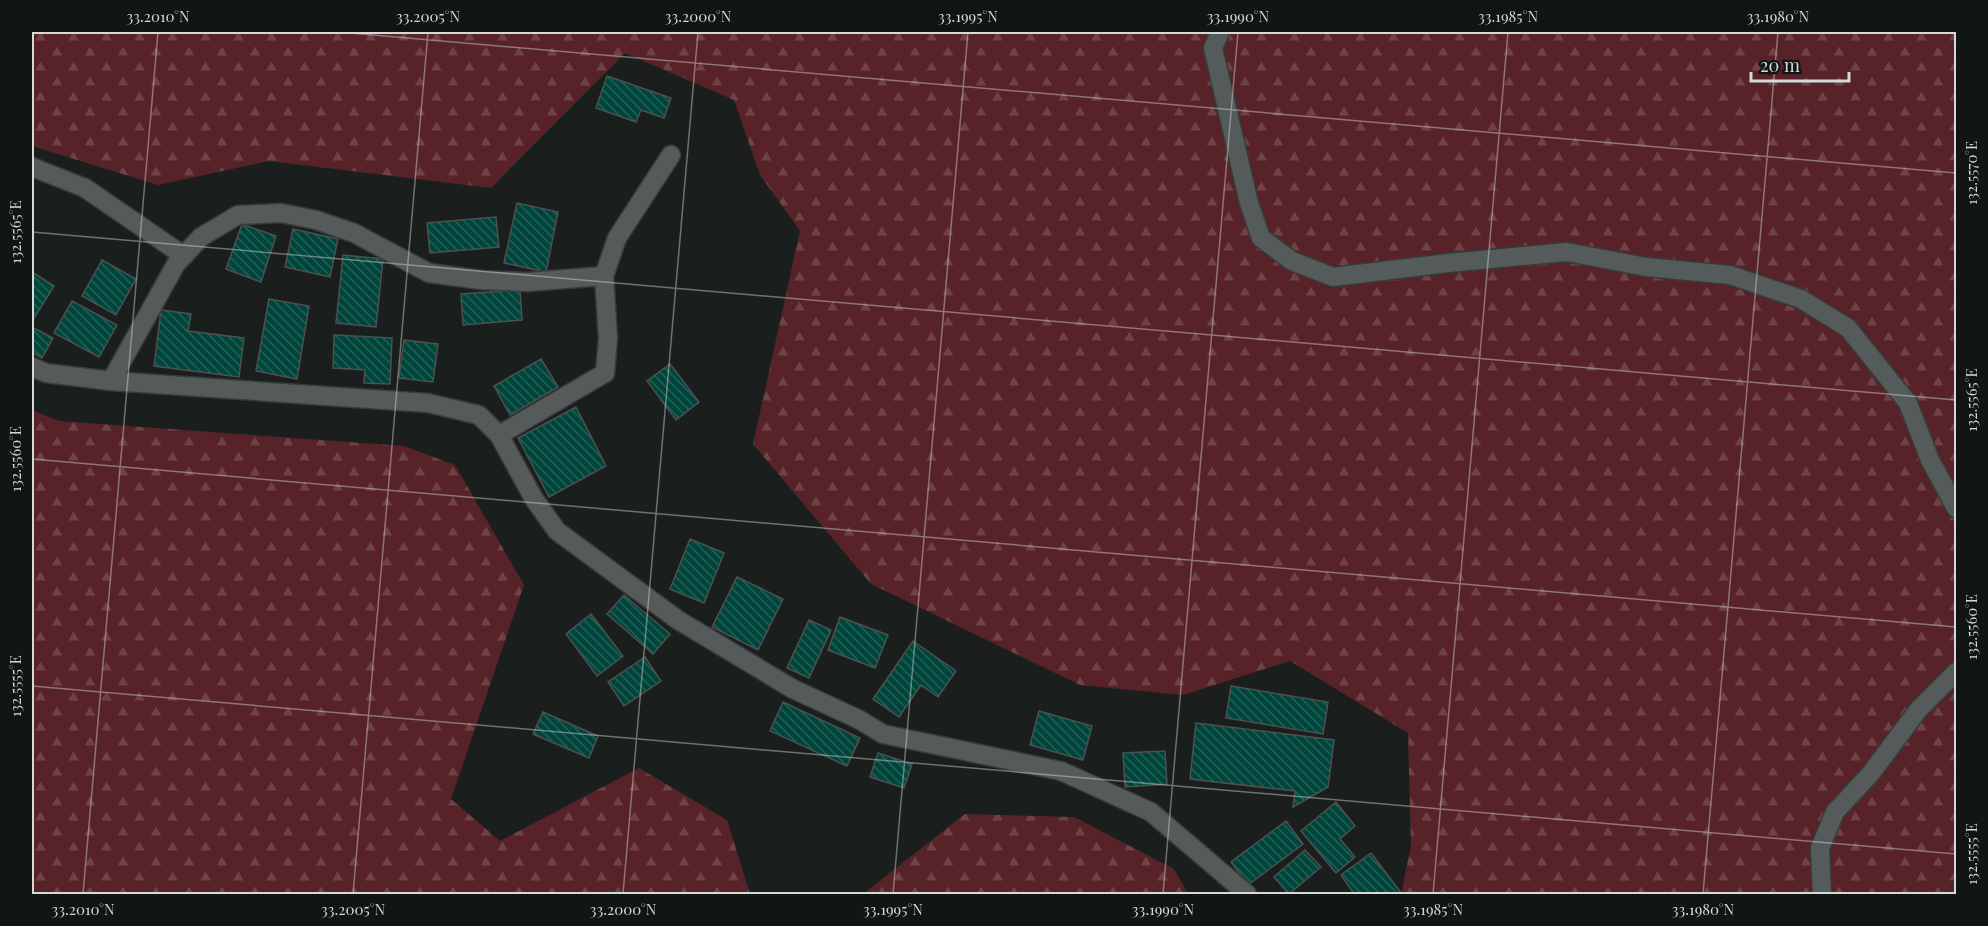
<svg xmlns="http://www.w3.org/2000/svg" width="1988" height="926" font-family="'Playfair Display',serif">
<defs>
<pattern id="forest-firs" width="22" height="20" patternUnits="userSpaceOnUse" patternTransform="scale(1.5)"><rect width="22" height="20" fill="#572329"/><path d="M5 1l3.5 6h-7zM16 11l3.5 6h-7z" fill="#6e4247"/></pattern>
<pattern id="building-back-hatch" width="6" height="6" patternUnits="userSpaceOnUse" patternTransform="scale(1.5)"><rect width="6" height="6" fill="#00453b"/><path d="M-1 5l2 2M0 0l6 6M5-1l2 2" fill="none" stroke="#245f57"/></pattern>
</defs>
<rect width="100%" height="100%" fill="#1a1f1e"/>
<!-- forest -->
<path fill="url(#forest-firs)" d="M32 32H1956V894H1401L1411 846 1408 733 1290 661 1183 695 1080 685 871 584 753 444 800 231 760 175 734 100 625 53 491 188 269 161 158 185 32 146Z
M32 410 59 421 404 446 455 465 524 585 451 799 500 841 639 768 727 820 750 894H32Z
M965 814 1074 817 1174 869 1188 894H863Z"/>
<!-- building -->
<path fill="url(#building-back-hatch)" stroke="#4c5150" stroke-width="1.5" d="M607 76 671 98 664 118 641 110 636 122 596 108Z
M517 203 558 212 546 272 504 263Z
M496 217 499 247 430 253 427 223Z
M242 224 276 236 261 282 226 269Z
M293 229 338 239 330 277 285 267Z
M343 255 383 259 376 327 336 323Z
M102 260 136 279 116 315 82 296Z
M32 272 54 286 33 320 32 319Z
M520 290 522 320 463 325 461 294Z
M269 299 309 306 297 379 256 371Z
M72 301 117 325 99 357 54 333Z
M161 310 191 314 188 331 244 338 239 377 154 366Z
M32 327 53 338 42 358 32 352Z
M334 335 392 338 390 384 364 383 365 370 333 368Z
M404 340 438 344 433 382 399 378Z
M541 359 558 387 510 415 494 386Z
M670 364 699 402 676 420 647 381Z
M576 407 606 466 549 497 518 438Z
M690 539 724 553 704 603 670 589Z
M737 577 783 599 758 650 712 627Z
M624 595 670 634 653 654 607 614Z
M591 614 623 656 597 676 566 634Z
M840 617 888 635 875 668 828 650Z
M809 620 831 630 809 678 787 668Z
M913 641 956 671 938 697 921 685 899 717 873 699Z
M645 657 661 681 624 706 608 682Z
M1231 686 1328 702 1323 734 1226 718Z
M783 702 860 738 847 766 770 731Z
M1039 711 1092 726 1083 760 1030 745Z
M543 712 598 736 589 758 533 734Z
M1196 723 1334 740 1328 787 1293 807 1295 791 1190 779Z
M1165 751 1167 784 1125 787 1123 753Z
M878 753 912 764 904 788 870 777Z
M1336 802 1355 826 1340 839 1355 857 1336 873 1301 831Z
M1286 821 1303 844 1248 885 1231 862Z
M1305 850 1321 867 1289 894 1274 877Z
M1371 853 1402 894H1354L1341 875Z"/>
<g fill="none" stroke-linecap="round" stroke-linejoin="round">
<defs>
<path id="minor" d="M1220 32 1213 48 1249 203 1261 238 1292 261 1333 277 1448 263 1567 252 1646 267 1730 275 1801 299 1848 328 1908 403 1930 460 1956 508
M32 167 85 188 184 256
M32 367 46 373 111 381 428 403 479 415 499 435 534 499 557 531 678 620 793 689 858 719 883 734 1061 771 1151 812 1247 894
M111 381 176 264 201 237 238 215 281 213 316 220 354 233 429 273 481 280 527 282 604 276
M499 435 605 373 608 338 604 276 617 238 671 155
M1822 894 1820 848 1835 812 1872 772 1918 710 1956 672"/>
</defs>
<!-- minor casing -->
<use href="#minor" stroke="#373b3a" stroke-width="21"/>
<!-- minor -->
<use href="#minor" stroke="#555b5a" stroke-width="18"/>
</g>
<!-- ticks -->
<path fill="none" stroke="#d5d9d8" stroke-width="1.5" stroke-opacity="0.45" d="M339 32 1956 173M32 232 1956 400M32 459 1956 627M32 686 1956 854M83 894 158 32M353 894 428 32M623 894 698 32M893 894 968 32M1163 894 1238 32M1433 894 1508 32M1703 894 1778 32"/>
<!-- border -->
<rect width="1988" height="926" fill="none" stroke="#111614" stroke-width="66"/>
<!-- scale -->
<path d="M1751 72v9h98v-9" fill="none" stroke="#d5d9d8" stroke-width="3"/>
<text x="1760" y="72" font-size="18" fill="#d5d9d8" stroke="#111614" stroke-width="4.5" paint-order="stroke">20 m</text>
<rect x="33" y="33" width="1922" height="860" fill="none" stroke="#d5d9d8" stroke-width="2"/>
<g font-size="15" text-anchor="middle" fill="#d5d9d8">
<text x="158" y="22">33.2010°N</text>
<text x="428" y="22">33.2005°N</text>
<text x="698" y="22">33.2000°N</text>
<text x="968" y="22">33.1995°N</text>
<text x="1238" y="22">33.1990°N</text>
<text x="1508" y="22">33.1985°N</text>
<text x="1778" y="22">33.1980°N</text>
<text transform="translate(1972 173) rotate(-90)" y="5">132.5570°E</text>
<text transform="translate(16 232) rotate(-90)" y="5">132.5565°E</text>
<text transform="translate(1972 400) rotate(-90)" y="5">132.5565°E</text>
<text transform="translate(16 459) rotate(-90)" y="5">132.5560°E</text>
<text transform="translate(1972 627) rotate(-90)" y="5">132.5560°E</text>
<text transform="translate(16 686) rotate(-90)" y="5">132.5555°E</text>
<text transform="translate(1972 854) rotate(-90)" y="5">132.5555°E</text>
<text x="83" y="915">33.2010°N</text>
<text x="353" y="915">33.2005°N</text>
<text x="623" y="915">33.2000°N</text>
<text x="893" y="915">33.1995°N</text>
<text x="1163" y="915">33.1990°N</text>
<text x="1433" y="915">33.1985°N</text>
<text x="1703" y="915">33.1980°N</text>
</g>
</svg>
